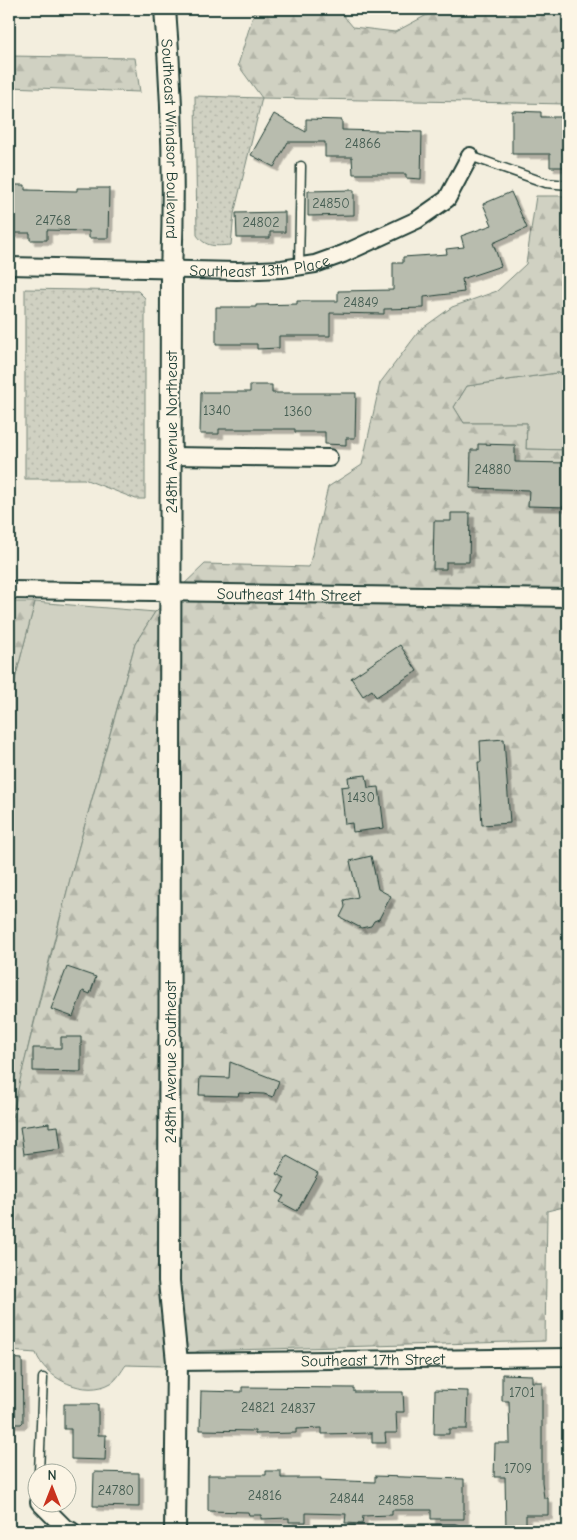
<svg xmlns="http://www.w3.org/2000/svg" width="577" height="1540" font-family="'Comic Neue',sans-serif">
<defs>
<pattern id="forest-firs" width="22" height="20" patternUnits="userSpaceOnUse" patternTransform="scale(1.25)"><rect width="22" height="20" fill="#d0d1c2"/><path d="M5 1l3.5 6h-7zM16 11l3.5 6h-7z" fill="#b2b4a7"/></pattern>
<pattern id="park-dots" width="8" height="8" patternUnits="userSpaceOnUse" patternTransform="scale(1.25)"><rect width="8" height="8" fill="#d0d1c2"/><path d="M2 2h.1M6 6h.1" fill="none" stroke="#b2b4a7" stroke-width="1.8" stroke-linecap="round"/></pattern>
<filter id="shadow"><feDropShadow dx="4.5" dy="4.5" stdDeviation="0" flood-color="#0004"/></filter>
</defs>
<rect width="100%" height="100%" fill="#f3eede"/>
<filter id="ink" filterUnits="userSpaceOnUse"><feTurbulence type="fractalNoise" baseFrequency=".02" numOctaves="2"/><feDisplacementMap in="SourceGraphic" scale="10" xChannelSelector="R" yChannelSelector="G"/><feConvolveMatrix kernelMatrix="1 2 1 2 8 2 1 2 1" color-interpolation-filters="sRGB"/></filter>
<g filter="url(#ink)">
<!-- green -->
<path fill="#d0d1c2" stroke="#78877b" d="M568 360V450L526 449 527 423H464L454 407 467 386 563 372Z
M35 602 155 612 135 644C90 806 43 969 9 1134V702Z"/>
<!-- forest -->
<path fill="url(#forest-firs)" stroke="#78877b" d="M255 9H338L353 27 395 32 438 9H568V104L262 98 238 65Z
M9 56 135 58 140 92 9 87Z
M536 196H568V360L563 372 467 386 454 407 464 423H527L526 449 568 450V1206L547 1211 545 1341 199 1351 163 1366 126 1365C122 1370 117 1380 111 1383 86 1398 45 1379 36 1353L9 1351V1134L20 1080 71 875 135 644 155 612 205 564 309 567 328 487 362 465 380 383 420 330 452 307 497 291 526 264Z
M9 602H35L9 702Z"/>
<!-- park -->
<path fill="url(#park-dots)" stroke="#78877b" d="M195 96 262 98 234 214 231 245C216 246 206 248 197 235Z
M25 289 138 291 145 298V499H136L84 479H25Z"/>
<!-- building -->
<path fill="#b8bcae" stroke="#1f3d34" filter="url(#shadow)" d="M512 111 541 112V117H568L567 167H550V154H512Z
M274 114 306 132V119L342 120V130L422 132 421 179 406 178V174H353L352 157H325V142H288L274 167 251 155Z
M9 185H25V190L77 191V188H109L108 238H89V231L47 230V240H30V233H9Z
M354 190V215L308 216V191Z
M511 192 527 228 493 243 501 266 462 279 464 292 424 297V308L384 309V314L330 313V336H279V348L257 349V344H216V307H256V305L297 304V301H338V291L393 290V263H403V257L447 254 446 249 464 247 461 236 492 225 483 204Z
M285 212V232H270V238H237L236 213Z
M250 385H272V393H356L355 438H346V445L325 444V432H295V429H219V434H200L201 392H250Z
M478 444 515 445V462L568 463V507L528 506 529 490 470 488 471 450H478Z
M451 513H470L469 562H446V569H433L434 521H451Z
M400 645 417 671 376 697 372 690 363 696 351 678Z
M504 739 510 823 482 825 478 762H481L480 741Z
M366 775 368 788 379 787 384 828 353 832 352 823 345 824 341 787 349 786 348 777Z
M371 856 378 889 391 896 379 919 374 921 371 926 361 928 340 917 345 907 344 900 358 897 350 861Z
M67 967 96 977 90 994 83 991 73 1017 51 1009Z
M61 1037H81V1072L33 1071V1048H61Z
M230 1062 279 1081 273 1097 264 1094 239 1093 238 1096 199 1095 200 1077 229 1078Z
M49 1123V1127L58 1126 61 1149 24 1154 20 1127Z
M287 1156 318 1173 297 1211 280 1202 284 1196 277 1192 285 1178 277 1174Z
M9 1358 22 1359 23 1422 21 1424H9Z
M502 1374 532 1375V1382H542V1482L544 1498H548V1515H526V1531H506L505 1477H494L495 1443H510L509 1401H502Z
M242 1387 354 1388V1392H403L404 1412H396L397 1433H385L386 1443H372V1433L322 1434V1428L296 1429V1433L255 1434V1431L200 1430 201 1391 242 1392Z
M435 1390 468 1391 467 1429H449V1434H434Z
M64 1404H98V1435H106L105 1460 71 1459V1429H64Z
M266 1471H281V1478H321V1480L375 1482V1476L464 1479V1519H431V1510H392V1515L363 1516 362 1524 345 1523 346 1514 306 1513V1522H289V1518L261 1519V1515H249L248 1512 208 1511V1475H266Z
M94 1472 139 1473V1507L93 1506Z"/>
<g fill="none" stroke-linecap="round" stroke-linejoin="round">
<defs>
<path id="service" d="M470 156 546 183 568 185
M299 266 301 166
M39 1472 43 1378
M36 1500 38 1489
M396 1531 408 1529H455"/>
<g id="minor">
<path id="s1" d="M9 266 237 271 282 269 315 264 343 254 417 220 447 199 470 156"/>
<path d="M171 456 329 458"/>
<path id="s2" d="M9 590 568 598"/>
<path id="s3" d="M177 1362 568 1357"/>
<path d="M39 1502 64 1527 72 1531"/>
</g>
<g id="tertiary">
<path id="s4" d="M165 9C172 95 175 183 171 270L169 1281 177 1362 175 1531"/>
</g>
</defs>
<!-- service casing -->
<use href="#service" stroke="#1f3d34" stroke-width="11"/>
<!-- minor casing -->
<use href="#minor" stroke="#1f3d34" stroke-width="20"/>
<!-- tertiary casing -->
<use href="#tertiary" stroke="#1f3d34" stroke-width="24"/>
<!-- service -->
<use href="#service" stroke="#fcf5e5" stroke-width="8"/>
<!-- minor -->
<use href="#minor" stroke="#fcf5e5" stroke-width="16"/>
<!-- tertiary -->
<use href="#tertiary" stroke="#fcf5e5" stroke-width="20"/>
</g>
</g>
<g text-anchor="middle" stroke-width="4.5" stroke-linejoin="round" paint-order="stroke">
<!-- number labels -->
<g font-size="14" fill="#455d52">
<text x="363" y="148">24866</text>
<text x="331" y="208">24850</text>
<text x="53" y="225">24768</text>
<text x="261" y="227">24802</text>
<text x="361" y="307">24849</text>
<text x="217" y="415">1340</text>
<text x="298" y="416">1360</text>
<text x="493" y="474">24880</text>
<text x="361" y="802">1430</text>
<text x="522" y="1397">1701</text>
<text x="258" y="1412">24821</text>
<text x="298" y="1413">24837</text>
<text x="518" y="1473">1709</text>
<text x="116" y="1495">24780</text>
<text x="265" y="1500">24816</text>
<text x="347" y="1503">24844</text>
<text x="396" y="1505">24858</text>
</g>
<!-- street labels -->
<g font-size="16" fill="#1f3d34" stroke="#fcf5e5">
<text dy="6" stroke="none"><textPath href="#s4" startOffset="130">Southeast Windsor Boulevard</textPath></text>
<text dy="6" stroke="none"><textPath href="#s1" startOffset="251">Southeast 13th Place</textPath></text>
<text transform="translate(171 432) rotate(-90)" y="6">248th Avenue Northeast</text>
<text dy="6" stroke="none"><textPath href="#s2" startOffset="280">Southeast 14th Street</textPath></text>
<text transform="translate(170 1062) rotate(-90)" y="6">248th Avenue Southeast</text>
<text dy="6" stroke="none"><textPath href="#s3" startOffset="196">Southeast 17th Street</textPath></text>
</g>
</g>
<!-- margin -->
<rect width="577" height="1540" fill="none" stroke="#fcf5e5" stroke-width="30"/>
<rect x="15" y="15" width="547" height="1510" fill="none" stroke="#1f3d34" stroke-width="2" filter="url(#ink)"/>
<!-- north arrow -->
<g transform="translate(52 1488)"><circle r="24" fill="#fcf5e5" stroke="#a4ab9e"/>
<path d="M0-4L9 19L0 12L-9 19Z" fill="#c8321e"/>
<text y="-8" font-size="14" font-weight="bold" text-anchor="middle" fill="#1f3d34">N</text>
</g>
</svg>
